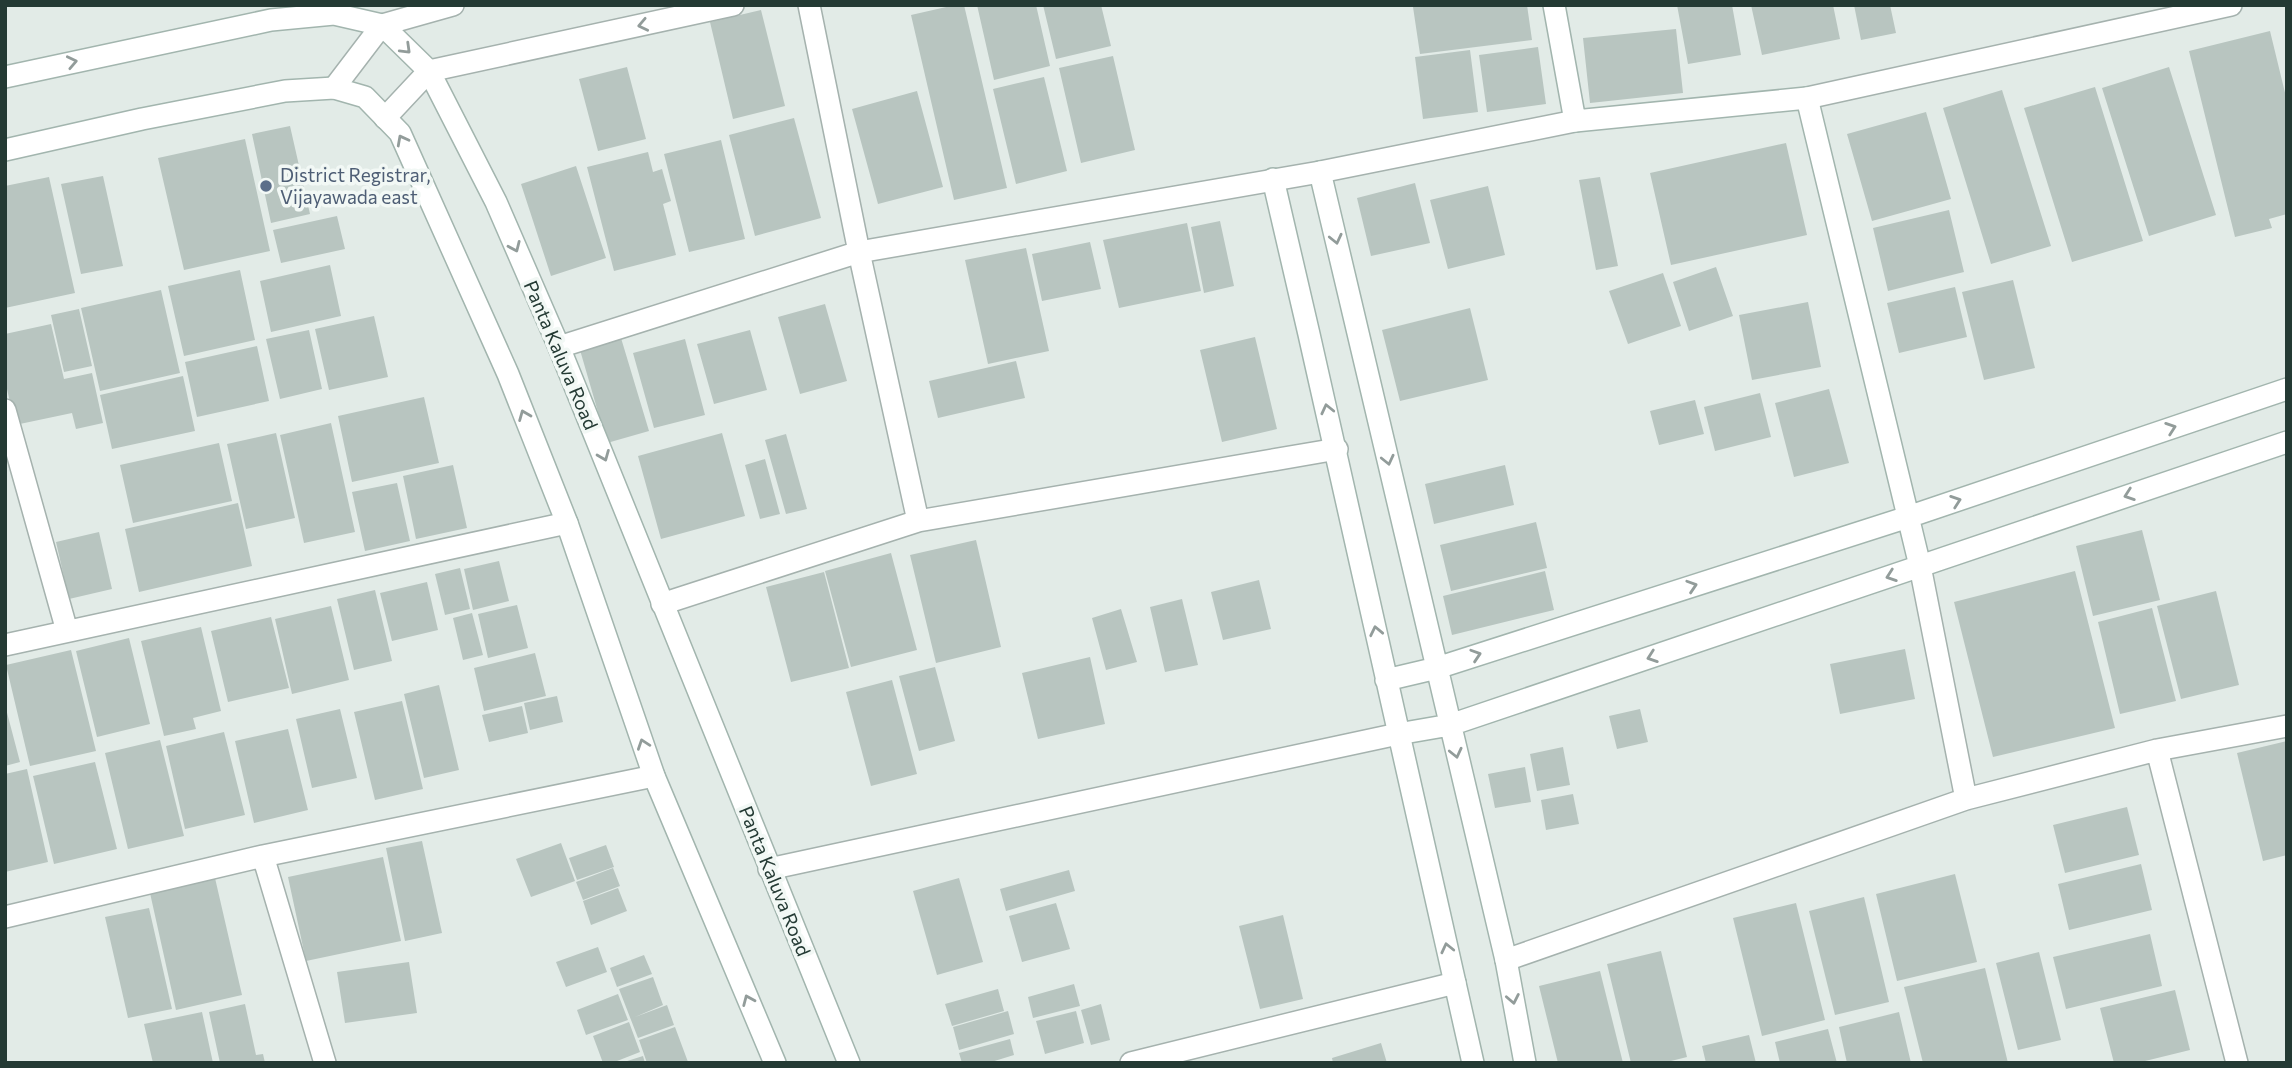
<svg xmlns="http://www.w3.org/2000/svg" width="2292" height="1068" font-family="Commissioner,sans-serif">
<rect width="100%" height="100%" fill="#e2ebe7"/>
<!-- building -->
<path fill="#b8c5c0" d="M955 5H964L1007 188 954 200 911 15Z
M977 5H1036L1050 66 994 80Z
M1043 5H1101L1111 46 1056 59Z
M1427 5H1527L1532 40 1420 54 1413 7Z
M1677 5H1732L1741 55 1688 64Z
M1751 5H1833L1840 39 1762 55Z
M1854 5H1890L1896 33 1861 40Z
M761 10 785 106 733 119 710 22Z
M1676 29 1683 93 1590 103 1583 38Z
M2270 31 2287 101V214L2269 219 2272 228 2235 237 2189 51Z
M1538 47 1546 104 1487 112 1479 55Z
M1470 50 1478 112 1423 119 1415 57Z
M1113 56 1135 150 1081 163 1059 68Z
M627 67 646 139 598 151 579 79Z
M2169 67 2216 215 2149 236 2102 88Z
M1044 77 1067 171 1016 184 993 89Z
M2095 87 2143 241 2072 262 2024 108Z
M2002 90 2051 246 1991 264 1943 108Z
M917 91 943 187 878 204 852 109Z
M1926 112 1951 199 1872 221 1847 134Z
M794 118 821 218 755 236 729 135Z
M290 126 310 214 271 223 252 134Z
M245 139 270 251 184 270 158 158Z
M721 140 745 239 689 252 664 154Z
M1786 143 1807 235 1671 265 1650 173Z
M648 152 653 172 662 169 671 201 663 204 676 255 614 271 587 167Z
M576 166 606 258 551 276 521 184Z
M103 176 123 266 81 274 61 184Z
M49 177 75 293 5 308V186Z
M1600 177 1618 266 1596 270 1579 180Z
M1415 183 1430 243 1371 256 1357 198Z
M1488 186 1505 255 1448 269 1430 200Z
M1949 210 1964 272 1888 291 1873 228Z
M337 216 345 249 281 263 273 230Z
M1220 221 1234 286 1204 293 1191 227Z
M1187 223 1201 291 1119 308 1103 240Z
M1090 242 1101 289 1042 301 1032 254Z
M1026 248 1049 351 988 364 965 260Z
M330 265 341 316 271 332 260 281Z
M1716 267 1733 316 1689 331 1673 282Z
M240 270 255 340 184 356 168 286Z
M1663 273 1681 326 1628 344 1609 291Z
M2013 280 2035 368 1984 380 1962 292Z
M1955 287 1967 337 1899 353 1887 303Z
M161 290 180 373 100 391 81 308Z
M1808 302 1821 367 1752 380 1739 315Z
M825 304 847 381 800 394 778 317Z
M1470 308 1488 380 1400 401 1382 330Z
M79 309 92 366 64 372 51 315Z
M374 316 388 377 329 390 315 329Z
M51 324 64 379 92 373 103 423 76 429 72 413 15 425 5 380V334Z
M309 330 322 389 280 399 266 339Z
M750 330 767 390 714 404 697 344Z
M1255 337 1277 429 1222 442 1200 350Z
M621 338 649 431 607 443 580 350Z
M685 339 705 415 654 428 633 353Z
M257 346 269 401 197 417 185 362Z
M1016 361 1025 398 938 418 929 381Z
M183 376 195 431 112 449 100 395Z
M1829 389 1849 463 1794 477 1775 403Z
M1760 393 1771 437 1715 451 1704 407Z
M424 397 439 463 352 482 338 416Z
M1695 400 1704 434 1659 445 1650 411Z
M331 423 355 532 304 543 280 435Z
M276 433 295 518 246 529 227 444Z
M722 433 745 516 661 539 638 456Z
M786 434 807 509 786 514 765 440Z
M219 443 232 501 133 523 120 465Z
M765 459 780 514 760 519 745 465Z
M453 465 467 528 416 539 403 476Z
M1505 465 1514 505 1434 524 1425 484Z
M397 483 410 541 365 551 352 492Z
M238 503 252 566 139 592 125 529Z
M1536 522 1547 568 1451 591 1440 545Z
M2142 530 2160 600 2093 616 2076 546Z
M99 532 112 589 69 599 56 542Z
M976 540 1001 647 936 663 910 555Z
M891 553 917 650 851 667 825 571Z
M499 561 509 601 473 610 464 569Z
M460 568 470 609 445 615 435 574Z
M1545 571 1554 610 1452 635 1443 596Z
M2075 571 2115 728 1993 757 1954 602Z
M824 572 849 668 791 682 766 587Z
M1259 580 1271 629 1223 640 1211 592Z
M427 582 438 630 392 641 380 593Z
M375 590 392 661 354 670 337 599Z
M2216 591 2239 685 2181 699 2157 606Z
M1182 599 1198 665 1165 672 1150 607Z
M517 605 528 648 488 658 478 614Z
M331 606 349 680 292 694 275 619Z
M2152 608 2176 701 2120 714 2098 622Z
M1121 609 1137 662 1106 670 1092 618Z
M472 613 483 655 463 660 453 618Z
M271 617 289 688 228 702 211 631Z
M201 627 221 711 193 718 196 729 164 736 141 641Z
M129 638 150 724 97 737 76 651Z
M1905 649 1915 699 1840 714 1830 664Z
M71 650 96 751 30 766 6 665Z
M535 653 546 696 484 711 474 668Z
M1090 657 1105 724 1038 739 1022 673Z
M935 667 955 741 919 751 899 676Z
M892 680 917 774 871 786 846 692Z
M439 685 459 770 424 778 404 694Z
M557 696 563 722 530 730 524 703Z
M402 701 423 789 375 800 354 712Z
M5 705 20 762 5 766Z
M522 706 528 733 489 742 482 715Z
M340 709 357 778 312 788 296 719Z
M1640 709 1648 742 1617 749 1609 716Z
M288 729 308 810 254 823 235 741Z
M224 732 245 815 185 829 166 746Z
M160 740 184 836 128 849 105 753Z
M2287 741V855L2263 861 2237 753Z
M1563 747 1570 785 1537 791 1530 754Z
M95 762 117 849 54 864 33 776Z
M1525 767 1531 802 1495 808 1488 774Z
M27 769 48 862 5 872V774Z
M1573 794 1579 824 1546 830 1541 800Z
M2127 807 2139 855 2065 873 2053 825Z
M422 841 442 933 405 941 386 848Z
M561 843 575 881 531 897 516 859Z
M606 845 614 867 577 880 569 858Z
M383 857 401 941 306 961 288 877Z
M2141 864 2152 910 2069 930 2058 884Z
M613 868 620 886 583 900 576 882Z
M1069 870 1075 891 1006 911 1000 889Z
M1955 874 1977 962 1897 981 1876 894Z
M215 878 242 995 176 1010 150 893Z
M959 878 983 962 937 975 913 891Z
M618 888 627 911 591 925 583 901Z
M1864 897 1889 1002 1835 1015 1809 911Z
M1056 903 1070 949 1022 962 1009 916Z
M1796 903 1825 1020 1762 1036 1733 918Z
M149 908 172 1009 128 1018 105 917Z
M1283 915 1303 999 1260 1009 1239 926Z
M2150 934 2162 986 2066 1009 2053 957Z
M598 947 607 972 566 987 556 962Z
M1661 951 1687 1057 1663 1063H1631L1607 964Z
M2039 952 2061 1040 2018 1050 1996 963Z
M644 955 652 974 617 987 610 968Z
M409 962 417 1013 345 1023 337 972Z
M1985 968 2008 1063H1923L1904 987Z
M1600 971 1623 1063H1558L1539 986Z
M653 977 663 1005 635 1017 667 1005 674 1025 638 1038 619 989Z
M1074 984 1080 1006 1033 1018 1028 997Z
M998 989 1004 1011 952 1026 945 1004Z
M2175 990 2190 1050 2137 1063H2114L2100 1008Z
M618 994 628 1020 586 1035 577 1010Z
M245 1004 256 1055 263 1054 265 1063H220L209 1012Z
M1101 1004 1110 1040 1091 1045 1081 1010Z
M1008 1011 1014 1034 959 1050 953 1027Z
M1076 1011 1084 1043 1045 1054 1036 1021Z
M202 1012 213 1063H153L144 1024Z
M1899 1012 1911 1063H1847L1839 1027Z
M629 1022 640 1052 612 1063H603L593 1036Z
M675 1027 688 1062 647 1063 639 1040Z
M1828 1029 1837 1063H1780L1775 1042Z
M1749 1035 1756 1063H1706L1702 1046Z
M1010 1039 1014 1055 988 1063H962L959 1053Z
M1381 1043 1387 1063H1333L1332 1058Z
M643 1056 645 1063H624V1062Z"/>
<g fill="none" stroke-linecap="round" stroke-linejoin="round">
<defs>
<path id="street" d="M809 5 859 252 918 521
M334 88 382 25 453 5
M1807 98 2231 5
M385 118 429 71 733 5
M559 347 859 252 1320 172 1575 121
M5 410 67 631
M1920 566 1966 799
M662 604 918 521 1337 449
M5 645 567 523
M2157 750 2237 1063
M263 856 325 1063
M769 869 1398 734
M5 917 263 856 654 776
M1506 960 1966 799 2157 750 2287 726
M1131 1063 1455 983"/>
<path id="secondary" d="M1554 5 1575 121 1807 98 1920 566
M5 77 271 20 334 14 382 25 429 71 496 202 559 347 849 1063
M5 150 142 119 285 91 334 88 365 97 400 133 508 374 567 523 654 776 775 1063
M1320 172 1506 960 1525 1063
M1273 179C1342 473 1406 768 1473 1063
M1386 680 1437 668 1908 517 2287 389
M1398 734 1450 725 2287 442"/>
</defs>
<!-- street casing -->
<use href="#street" stroke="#a5b2ae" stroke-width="24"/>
<!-- secondary casing -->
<use href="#secondary" stroke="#a2b5ae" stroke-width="24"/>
<!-- street -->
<use href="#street" stroke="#fff" stroke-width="21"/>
<!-- secondary -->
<use href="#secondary" stroke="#fff" stroke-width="21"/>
</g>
<!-- one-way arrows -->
<defs><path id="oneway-chevron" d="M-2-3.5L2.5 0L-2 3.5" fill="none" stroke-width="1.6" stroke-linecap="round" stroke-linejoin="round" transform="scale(1.75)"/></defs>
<g stroke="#929c9a">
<use href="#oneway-chevron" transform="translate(643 25) rotate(168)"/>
<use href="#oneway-chevron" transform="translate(406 49) rotate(44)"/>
<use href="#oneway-chevron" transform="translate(72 62) rotate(-12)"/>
<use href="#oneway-chevron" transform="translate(402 140) rotate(-118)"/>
<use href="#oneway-chevron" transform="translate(1336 239) rotate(77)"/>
<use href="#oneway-chevron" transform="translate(515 247) rotate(66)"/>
<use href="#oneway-chevron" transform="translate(1327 409) rotate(-103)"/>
<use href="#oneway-chevron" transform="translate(524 415) rotate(-112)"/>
<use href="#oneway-chevron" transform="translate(2171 428) rotate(-19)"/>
<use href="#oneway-chevron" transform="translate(604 456) rotate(68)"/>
<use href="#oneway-chevron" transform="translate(1388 460) rotate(77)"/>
<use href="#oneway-chevron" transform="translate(2129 495) rotate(161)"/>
<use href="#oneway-chevron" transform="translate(1956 501) rotate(-19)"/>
<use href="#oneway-chevron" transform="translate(1891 576) rotate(161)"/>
<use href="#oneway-chevron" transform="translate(1692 586) rotate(-18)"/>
<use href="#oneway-chevron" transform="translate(1376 631) rotate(-102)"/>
<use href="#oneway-chevron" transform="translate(1476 655) rotate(-18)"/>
<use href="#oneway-chevron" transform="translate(1652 657) rotate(161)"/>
<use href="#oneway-chevron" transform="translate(643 744) rotate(-109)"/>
<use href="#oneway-chevron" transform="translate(1456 753) rotate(77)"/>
<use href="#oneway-chevron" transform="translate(1447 948) rotate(-103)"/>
<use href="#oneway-chevron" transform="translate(1513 999) rotate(79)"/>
<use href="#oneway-chevron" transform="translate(748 1000) rotate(-113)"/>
</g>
<!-- markers -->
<circle fill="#5c6f8a" stroke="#f2f8f5" stroke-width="2.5" cx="266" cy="186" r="7"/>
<g text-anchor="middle" stroke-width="7" stroke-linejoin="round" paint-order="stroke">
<!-- service labels -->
<g font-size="19" fill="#4e5e75" stroke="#f2f8f5" text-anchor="start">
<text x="280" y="182">District Registrar,<tspan x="280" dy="22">Vijayawada east</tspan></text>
</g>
<!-- street labels -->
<g font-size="19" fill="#243a34" stroke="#f2f8f5">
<text transform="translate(561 355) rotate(67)" y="7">Panta Kaluva Road</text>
<text transform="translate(775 881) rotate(68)" y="7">Panta Kaluva Road</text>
</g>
</g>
<!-- border -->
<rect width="2292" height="1068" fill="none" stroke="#243a34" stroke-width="14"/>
</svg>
